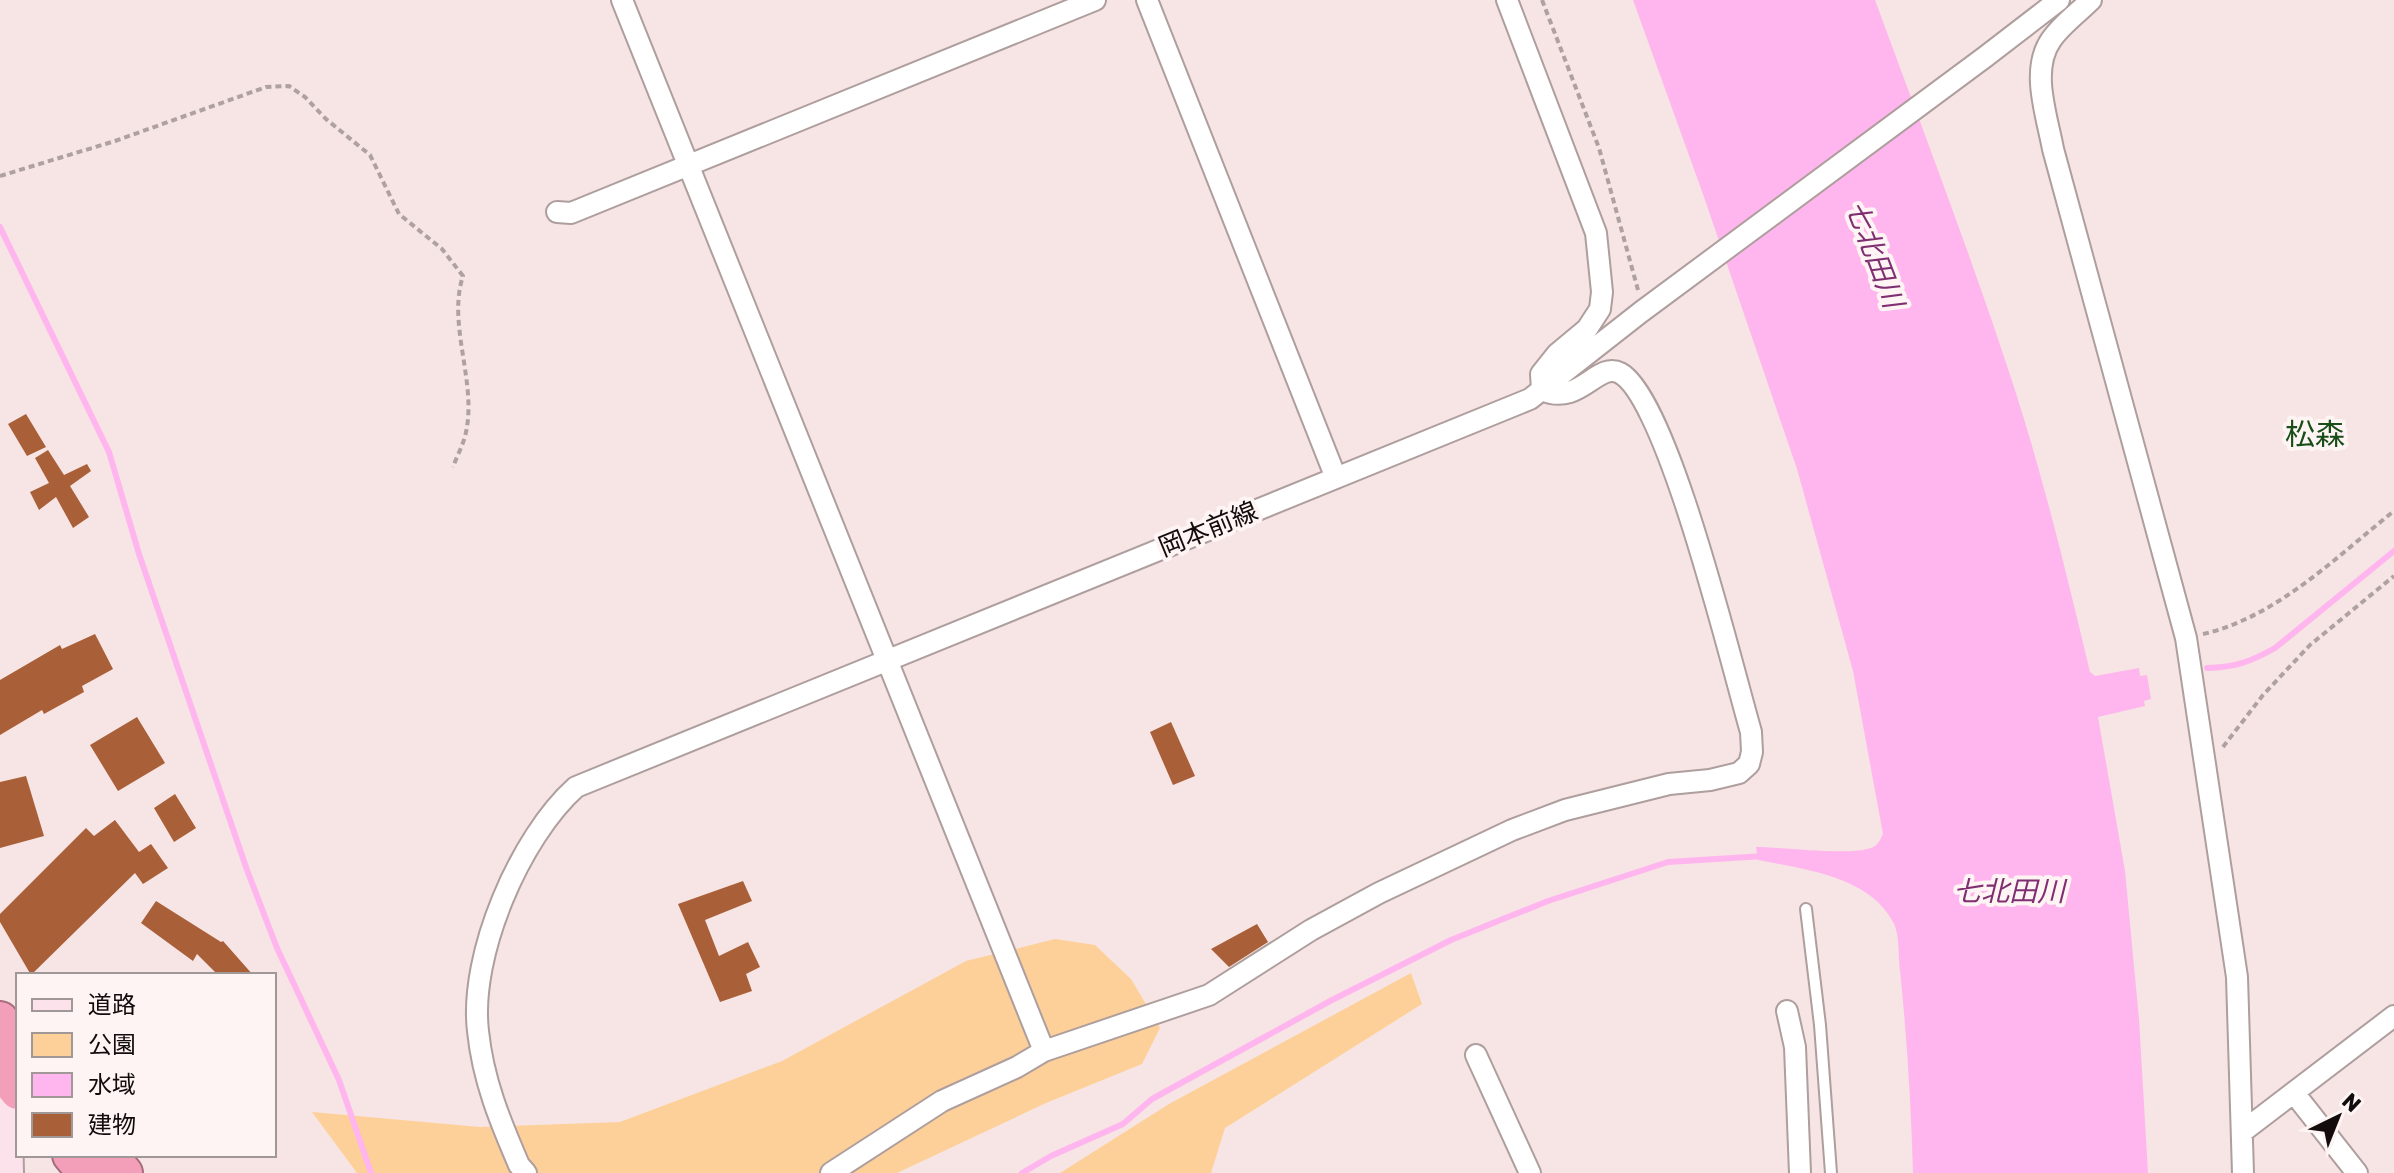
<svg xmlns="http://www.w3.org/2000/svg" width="2394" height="1173" font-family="Rubik,'Noto Sans JP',sans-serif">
<rect width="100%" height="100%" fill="#f6e5e4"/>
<!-- green -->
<path fill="#fed099" d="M1055 939 1095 945 1131 979 1160 1028 1142 1064 1046 1103 897 1173H357L312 1112 480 1127 620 1122 782 1061 966 961Z
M1411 973 1422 1004 1225 1128 1211 1173H1060L1169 1104Z"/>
<!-- water -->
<path fill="#ffb6ee" d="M1633 0H1875C1922 128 1971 255 2013 384 2044 479 2067 576 2090 672L2095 676 2139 668 2140 676 2147 675 2151 699 2144 701 2145 706 2098 717 2125 871 2139 1019 2148 1173H1913C1911 1104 1907 1039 1900 970 1898 957 1900 934 1893 922 1869 876 1803 869 1758 860L1756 847C1784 847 1848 856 1871 848 1878 846 1880 840 1883 834L1853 671 1797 469 1704 197Z"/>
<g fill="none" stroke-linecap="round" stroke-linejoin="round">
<!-- stream -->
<path stroke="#ffb6ee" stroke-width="6" d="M0 227 109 452 139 554 247 870 277 948 339 1080 371 1173
M2207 668C2236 667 2250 662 2275 648L2394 551
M1022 1173 1051 1156 1123 1124 1152 1099 1332 1000 1451 940 1548 901 1668 862 1764 856"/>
</g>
<!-- building -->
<path fill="#a95f38" d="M26 414 46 447 27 456 8 424Z
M48 450 64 475 87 464 91 471 70 486 89 517 73 528 56 497 39 510 30 492 49 483 35 458Z
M95 634 113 669 82 686 84 692 44 714 42 710 0 735V680L60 645 62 649Z
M137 717 165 763 118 791 90 745Z
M1171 722 1195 776 1173 785 1150 732Z
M26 776 44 836 0 848V782Z
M175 794 196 828 174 842 154 808Z
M115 820 139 852 151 844 168 868 143 884 135 873 31 975 0 922V914L86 828 94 836Z
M743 881 752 901 705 920 719 956 748 942 760 967 746 974 752 991 720 1002 678 904Z
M156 901 221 942 223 941 253 975H218L197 954 193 961 141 923Z
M1257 924 1268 942 1229 967 1211 949Z"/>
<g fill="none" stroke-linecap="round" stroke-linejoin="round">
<defs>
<path id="lane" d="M1806 909 1820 1025 1831 1173"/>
<path id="street" d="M622 0 1044 1051
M1147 0 1336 478
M2091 0C2078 13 2061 25 2051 40 2030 70 2047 116 2053 149L2186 638 2237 977 2243 1173
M557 212 571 213 1095 0
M1787 1011 1795 1047 1800 1173
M1476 1055 1530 1173
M2294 1093 2357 1173
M2242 1132 2394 1016
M526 1173 519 1165C500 1121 483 1080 478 1031 469 955 520 837 576 787L1530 399 1641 312 1985 57 2059 0
M831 1173 942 1101 1017 1067 1044 1051 1209 995 1311 930 1379 893 1512 830 1565 810 1669 784 1710 780 1739 773 1749 764 1752 752 1751 732C1733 671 1668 398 1620 373 1597 361 1580 407 1542 390L1541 374 1557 354 1587 329 1600 309 1602 292 1596 233 1507 0"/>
<path id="secondary" d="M9 1173 7 1078 17 1070"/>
<path id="highway" d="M0 1020 18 1044
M0 1068 18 1091
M71 1155 86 1173
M108 1155 124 1173"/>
</defs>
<!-- lane casing -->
<use href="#lane" stroke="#ae9e9d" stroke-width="14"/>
<!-- street casing -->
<use href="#street" stroke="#ae9e9d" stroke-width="24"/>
<!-- secondary casing -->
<use href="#secondary" stroke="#ae9e9d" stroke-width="32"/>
<!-- highway casing -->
<use href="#highway" stroke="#a56c7d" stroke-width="40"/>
<!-- path -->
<path stroke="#aea1a0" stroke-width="4" stroke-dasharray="6 4" stroke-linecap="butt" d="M1542 0 1599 148 1638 290
M0 176 115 141 266 87 289 86 305 97 326 119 370 155 399 214 442 249 463 276C447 324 477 382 466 432 464 443 457 456 453 467
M2203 634C2277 617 2336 557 2394 511
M2223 747 2263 695 2310 645 2394 576"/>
<!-- lane -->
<use href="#lane" stroke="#fff" stroke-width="10"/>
<!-- street -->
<use href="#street" stroke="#fff" stroke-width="20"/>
<!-- secondary -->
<use href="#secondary" stroke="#fce2ea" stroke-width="28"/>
<!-- highway -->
<use href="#highway" stroke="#f49fba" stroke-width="36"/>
</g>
<g text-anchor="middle" stroke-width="8" stroke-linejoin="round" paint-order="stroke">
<!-- street labels -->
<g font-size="26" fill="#120d0c" stroke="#fef4f3">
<text transform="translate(1208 529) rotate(-22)" y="9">岡本前線</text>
</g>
<!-- water labels -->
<g font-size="28" font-style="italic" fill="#7f2e72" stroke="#fef4f3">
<text transform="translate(1875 254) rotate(69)" y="10">七北田川</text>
<text x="2009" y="901">七北田川</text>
</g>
<!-- quarter labels -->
<g font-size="30" fill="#184d18" stroke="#fef4f3">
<text x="2315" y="445">松森</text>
</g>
</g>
<!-- legend -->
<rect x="16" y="973" width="260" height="184" fill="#fef4f3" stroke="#a09897" stroke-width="2"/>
<rect x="32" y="999" width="40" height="12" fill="#fce2ea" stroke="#a09897" stroke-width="2"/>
<text x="88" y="1013" font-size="24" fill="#120d0c">道路</text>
<rect x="32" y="1033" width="40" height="24" fill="#fed099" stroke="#a09897" stroke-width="2"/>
<text x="88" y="1053" font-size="24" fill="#120d0c">公園</text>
<rect x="32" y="1073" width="40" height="24" fill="#ffb6ee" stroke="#a09897" stroke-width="2"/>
<text x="88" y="1093" font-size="24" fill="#120d0c">水域</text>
<rect x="32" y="1113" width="40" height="24" fill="#a95f38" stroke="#a09897" stroke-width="2"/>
<text x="88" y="1133" font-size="24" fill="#120d0c">建物</text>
<!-- north arrow -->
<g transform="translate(2338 1117) rotate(43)" stroke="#fef4f3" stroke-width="6" paint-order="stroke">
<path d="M0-6L14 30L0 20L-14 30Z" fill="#120d0c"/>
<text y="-12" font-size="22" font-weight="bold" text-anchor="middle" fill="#120d0c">N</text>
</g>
</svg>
